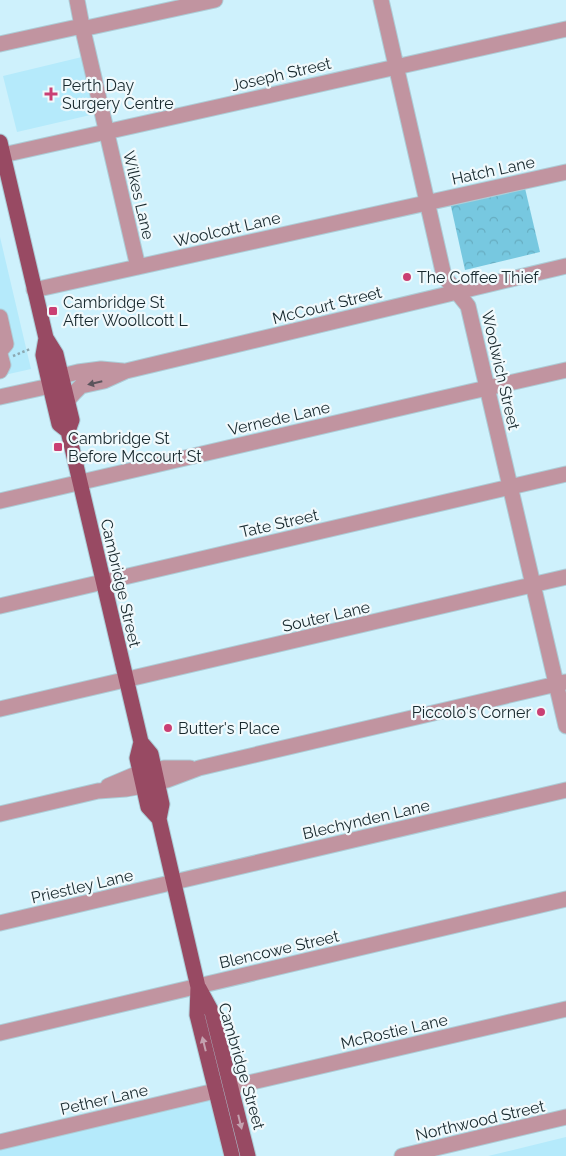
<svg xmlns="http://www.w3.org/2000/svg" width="566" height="1156" font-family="Raleway,sans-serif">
<defs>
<pattern id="park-crowns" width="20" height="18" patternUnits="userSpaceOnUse" patternTransform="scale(1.25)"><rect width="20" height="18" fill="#77c8e0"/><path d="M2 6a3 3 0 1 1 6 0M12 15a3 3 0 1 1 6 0" fill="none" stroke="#66acc0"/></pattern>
</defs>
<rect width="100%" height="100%" fill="#cef1fc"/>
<!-- built -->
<path fill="#b5eafb" d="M86 56 99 113 17 132 3 76Z
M0 237 31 369 0 376Z
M224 1091 236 1156H0V1145Z
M566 1137V1156H488Z"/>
<!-- park -->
<path fill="url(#park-crowns)" d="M524 184 540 252 465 270 450 202Z"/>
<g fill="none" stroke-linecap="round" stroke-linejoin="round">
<defs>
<path id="minor" d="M77 0 82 26 138 267
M381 0 444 276 468 306 566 726
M82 29 215 0
M0 44 82 26
M3 155 566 29
M34 290 566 172
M0 317 6 344 0 351
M0 354 3 365 0 371
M0 397 50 386 62 376 78 372 101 369 123 371
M67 401 74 393 81 386 104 381 126 371 566 266
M0 501 465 393 566 370
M0 606 566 474
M0 709 566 577
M108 786 134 775 164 768H190
M0 814 98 791 126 789 143 786 167 780 199 768 565 682
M0 923 566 790
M0 1033 566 899
M231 1087 566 1009
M0 1142 215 1091
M402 1156 566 1117"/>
<path id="major" d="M0 142 46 338 56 354 72 420 68 431 141 742 137 758 148 807 159 819
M46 338 43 355 50 386 59 424 68 431
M141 742 151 754 162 804 159 819 198 987 197 1015 232 1156
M199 988 212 1012 248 1156"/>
</defs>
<!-- minor casing -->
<use href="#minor" stroke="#adcdd7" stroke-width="17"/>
<!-- major casing -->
<use href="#major" stroke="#adcdd7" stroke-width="17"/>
<!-- path -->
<path stroke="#8ca8b1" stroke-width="2.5" stroke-dasharray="2.5 2.5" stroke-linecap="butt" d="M13 356 30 349"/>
<!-- minor -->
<use href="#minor" stroke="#c194a0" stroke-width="15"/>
<!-- major -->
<use href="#major" stroke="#984a63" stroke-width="15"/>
</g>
<!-- one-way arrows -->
<defs><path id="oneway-solid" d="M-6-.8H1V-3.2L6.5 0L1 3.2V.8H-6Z" transform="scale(1.25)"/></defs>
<use fill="#5c545c" href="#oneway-solid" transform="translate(95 383) rotate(167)"/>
<g fill="#c4a2b0">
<use href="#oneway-solid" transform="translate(204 1044) rotate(-104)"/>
<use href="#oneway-solid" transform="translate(240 1122) rotate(76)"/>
</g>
<!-- markers -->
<g fill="#ca3f73" stroke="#f0f9fc" stroke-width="2">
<path d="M48.5 86.5h5v5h5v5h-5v5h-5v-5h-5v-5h5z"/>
<circle cx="407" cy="277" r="5"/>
<rect x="48" y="306" width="10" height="10" rx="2.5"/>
<rect x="53" y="442" width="10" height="10" rx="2.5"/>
<circle cx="541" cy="712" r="5"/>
<circle cx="168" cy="728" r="5"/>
</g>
<g text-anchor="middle" stroke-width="4.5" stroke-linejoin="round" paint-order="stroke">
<!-- street labels -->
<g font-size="16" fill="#18292e" stroke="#f0f9fc">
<text transform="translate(281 74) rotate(-13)" y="6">Joseph Street</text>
<text transform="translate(493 170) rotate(-12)" y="6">Hatch Lane</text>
<text transform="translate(139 195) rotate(77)" y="6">Wilkes Lane</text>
<text transform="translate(227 229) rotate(-13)" y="6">Woolcott Lane</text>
<text transform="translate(327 305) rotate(-14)" y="6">McCourt Street</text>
<text transform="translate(501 370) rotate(77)" y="6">Woolwich Street</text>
<text transform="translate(279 418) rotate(-13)" y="6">Vernede Lane</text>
<text transform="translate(279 523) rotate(-13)" y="6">Tate Street</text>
<text transform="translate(121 583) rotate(77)" y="6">Cambridge Street</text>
<text transform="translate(326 616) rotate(-13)" y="6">Souter Lane</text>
<text transform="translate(366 819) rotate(-13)" y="6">Blechynden Lane</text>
<text transform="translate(82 886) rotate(-13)" y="6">Priestley Lane</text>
<text transform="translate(279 949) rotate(-13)" y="6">Blencowe Street</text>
<text transform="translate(394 1031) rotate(-13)" y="6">McRostie Lane</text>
<text transform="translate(242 1066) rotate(74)" y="6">Cambridge Street</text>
<text transform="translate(104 1099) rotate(-13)" y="6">Pether Lane</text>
<text transform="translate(480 1120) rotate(-13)" y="6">Northwood Street</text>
</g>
<!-- poi labels -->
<g font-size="16" fill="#18292e" stroke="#f0f9fc" text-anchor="start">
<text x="62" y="91">Perth Day<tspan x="62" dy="18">Surgery Centre</tspan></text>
<text x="417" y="283">The Coffee Thief</text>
<text x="63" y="308">Cambridge St<tspan x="63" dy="18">After Woollcott L</tspan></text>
<text x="68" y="444">Cambridge St<tspan x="68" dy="18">Before Mccourt St</tspan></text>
<text x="531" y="718" text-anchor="end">Piccolo's Corner</text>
<text x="178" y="734">Butter's Place</text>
</g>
</g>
</svg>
